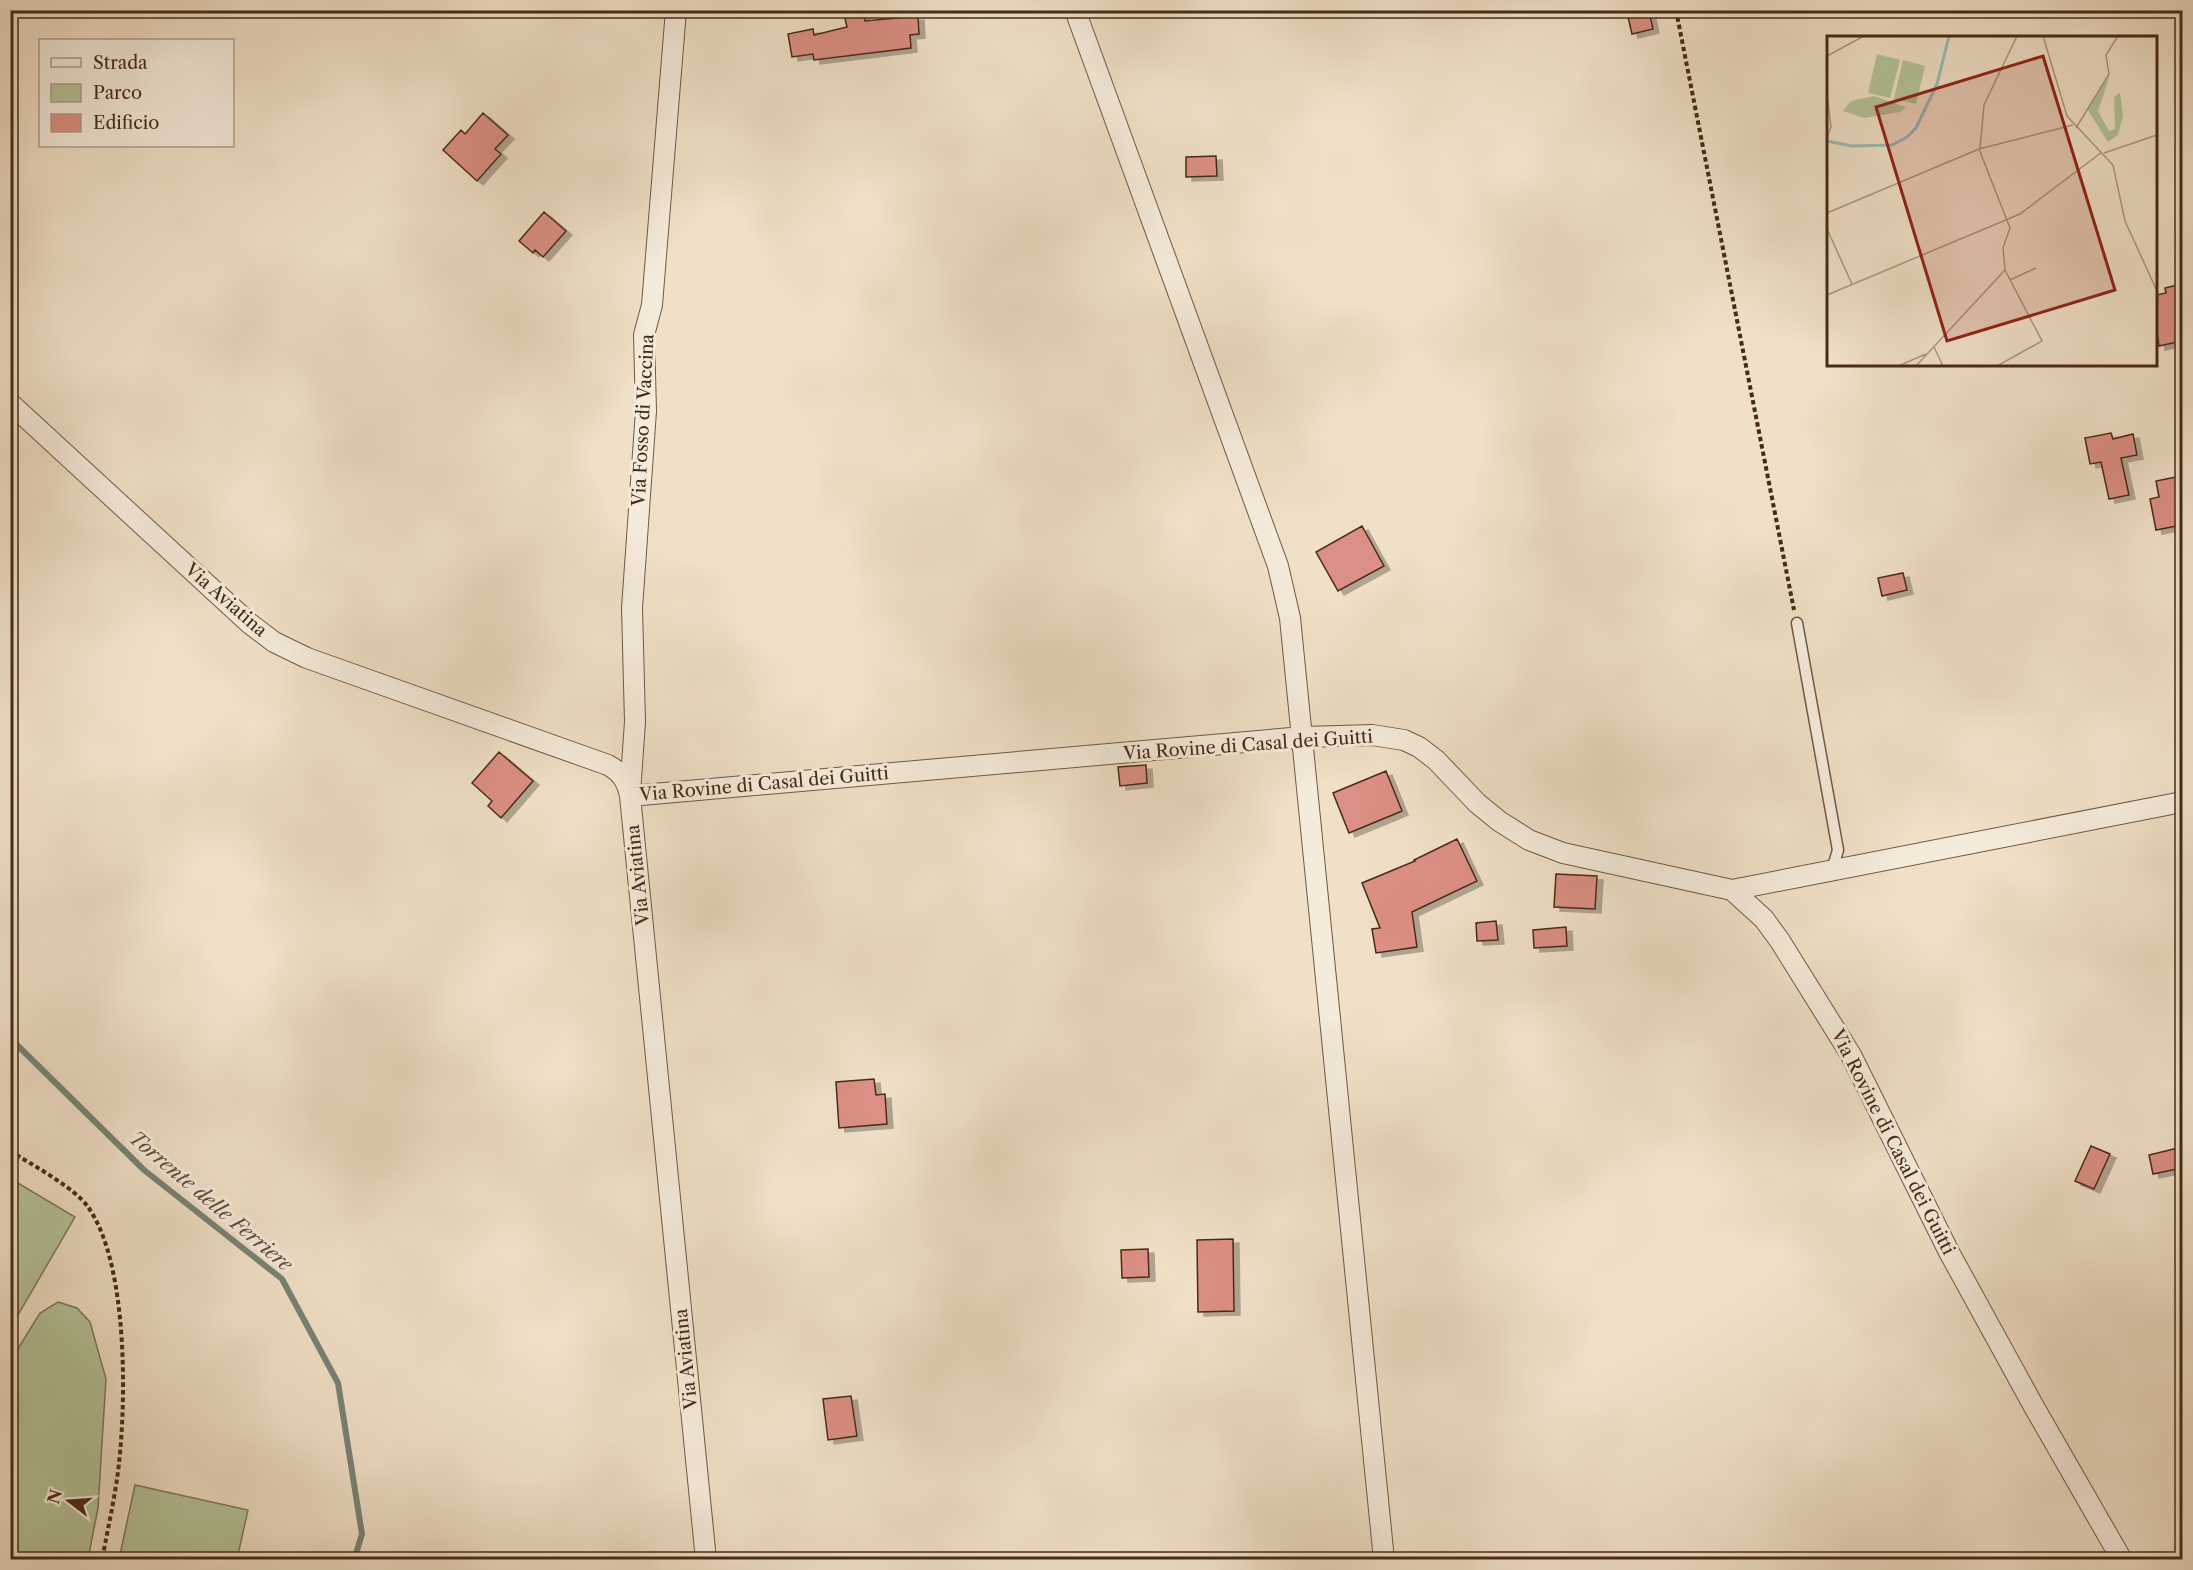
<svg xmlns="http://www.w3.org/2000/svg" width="2193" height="1570" font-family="'Libre Caslon Text',serif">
<defs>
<filter id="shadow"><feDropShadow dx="6" dy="4" stdDeviation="0" flood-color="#0004"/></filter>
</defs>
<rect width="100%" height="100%" fill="#f0e0c7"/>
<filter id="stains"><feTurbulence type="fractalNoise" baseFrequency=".00333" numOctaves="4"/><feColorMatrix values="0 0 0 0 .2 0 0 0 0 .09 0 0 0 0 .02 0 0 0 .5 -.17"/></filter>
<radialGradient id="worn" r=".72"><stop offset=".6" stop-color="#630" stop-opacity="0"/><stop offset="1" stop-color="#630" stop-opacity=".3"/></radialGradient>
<!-- green -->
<path fill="#b5c399" stroke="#7e7757" stroke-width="1.5" d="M11 1179 75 1217 11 1327Z
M58 1302 77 1308 90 1322 106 1379 98 1508 88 1559H11V1360L40 1313Z
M135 1485 248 1510 237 1559H119Z"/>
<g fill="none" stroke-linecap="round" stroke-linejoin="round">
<!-- stream -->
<path stroke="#798376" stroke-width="6" d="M10 1038 144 1170 282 1279 338 1383 362 1534 354 1560"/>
</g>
<!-- building -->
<path fill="#dc8f84" stroke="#472b15" stroke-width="1.5" filter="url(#shadow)" d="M843 10H862L865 21 918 16 919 34 910 35 911 48 814 60 813 54 792 57 788 34 813 29 814 35 847 27Z
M1649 11 1653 29 1632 34 1628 17Z
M483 113 508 135 495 149 501 154 477 181 443 150 461 130 465 134Z
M1216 156 1217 176 1186 177V157Z
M544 212 566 231 543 257 535 250 533 253 519 241Z
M2182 284V341L2159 346 2156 326V295L2166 293 2165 288Z
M2111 433 2113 439 2133 434 2137 455 2121 458 2129 495 2109 499 2101 462 2090 464 2085 438Z
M2181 476 2182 525 2156 530 2150 499 2159 497 2156 481Z
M1362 526 1384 566 1338 591 1316 552Z
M1903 573 1907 590 1882 596 1878 578Z
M499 752 533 781 501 818 488 806 492 801 472 783Z
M1146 765 1147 783 1120 786 1118 767Z
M1386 771 1402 811 1349 833 1333 793Z
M1457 839 1477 881 1412 912 1417 947 1376 953 1372 929 1380 928 1362 883 1415 861 1414 860Z
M1556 874 1597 876 1595 909 1554 907Z
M1496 921 1498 940 1477 941 1476 923Z
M1566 927 1567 946 1534 948 1533 930Z
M874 1079 876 1095 885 1094 887 1124 839 1128 836 1082Z
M2091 1146 2110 1154 2094 1189 2075 1181Z
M2182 1147V1168L2153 1174 2149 1155Z
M1233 1239 1234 1311 1198 1312 1197 1240Z
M1148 1249 1149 1277 1122 1278 1121 1250Z
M851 1396 857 1436 828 1440 823 1399Z"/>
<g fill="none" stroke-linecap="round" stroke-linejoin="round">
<defs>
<path id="service" d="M1797 623 1838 850 1832 870"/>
<path id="minor" d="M1075 10 1278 566 1290 618 1384 1560
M10 403 249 623 274 642 307 658 608 765C621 772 627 781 630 796L706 1560
M630 793 635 722 632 608 646 411 644 335 652 305 676 10
M630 796 1303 737 1372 735 1404 740 1419 747 1436 760 1477 803 1499 821 1529 840 1563 853 1732 890 1764 919 1780 941 1851 1055 1949 1252 2033 1405 2122 1560
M1732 890 2182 802"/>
</defs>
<!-- service casing -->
<use href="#service" stroke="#715842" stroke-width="13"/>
<!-- minor casing -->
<use href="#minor" stroke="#715842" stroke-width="22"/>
<!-- path -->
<path stroke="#472b15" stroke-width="4" stroke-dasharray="4.5 3" stroke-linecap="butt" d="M1676 10 1794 610
M10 1151C31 1164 75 1188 88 1207 129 1264 127 1410 117 1479 113 1506 107 1533 102 1560"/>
<!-- service -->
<use href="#service" stroke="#f5ebdb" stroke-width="10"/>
<!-- minor -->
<use href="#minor" stroke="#f5ebdb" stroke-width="20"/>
</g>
<g text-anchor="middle" stroke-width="6" stroke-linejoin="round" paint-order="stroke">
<!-- street labels -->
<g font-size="18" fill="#472b15" stroke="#f5ebdb">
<text transform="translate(643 420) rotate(-87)" y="6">Via Fosso di Vaccina</text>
<text transform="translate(226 600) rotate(41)" y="6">Via Aviatina</text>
<text transform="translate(1248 745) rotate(-4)" y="6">Via Rovine di Casal dei Guitti</text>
<text transform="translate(764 784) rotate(-5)" y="6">Via Rovine di Casal dei Guitti</text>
<text transform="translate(638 875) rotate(-96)" y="6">Via Aviatina</text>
<text transform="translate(1893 1142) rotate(63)" y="6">Via Rovine di Casal dei Guitti</text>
<text transform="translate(686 1359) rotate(-96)" y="6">Via Aviatina</text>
</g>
<!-- water labels -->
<g font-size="20" font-style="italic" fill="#5c503e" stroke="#f5ebdb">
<text transform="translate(211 1201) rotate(40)" y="7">Torrente delle Ferriere</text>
</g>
</g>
<!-- overview -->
<g transform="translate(1827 36)">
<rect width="330" height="330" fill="#f0e0c7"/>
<path d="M50 18 73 24 63 62 41 57ZM76 24 98 30 89 68 67 63ZM283 39 271 75 282 95 288 93 287 61 293 57 296 80 291 99 281 106 260 73ZM47 60 79 71 73 76 37 82 16 75 24 65Z" fill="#b5c399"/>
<path fill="none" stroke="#9abdb7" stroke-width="3" d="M0 105 25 110 65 109 80 101 89 92 110 48 122 0"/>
<path fill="none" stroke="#ac9880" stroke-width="1.5" d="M216 0 240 80 286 129 298 185 330 255M0 20 37 0M0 59 4 91 0 102M249 92 282 38 279 19 291 0M153 113 157 69 190 0M277 117 330 99M0 177 152 113 246 89M0 193 25 248M183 244 209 232M0 259 193 178 275 116M107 311 116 330M71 330 99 318M89 330 178 234 176 212 183 192 152 113M170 330 215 305 178 234"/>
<path fill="#8f2418" fill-opacity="0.15" stroke="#8f2418" stroke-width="3" d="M216 20 288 254 120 305 49 71Z"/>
<rect width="330" height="330" fill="none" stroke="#472b15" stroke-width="3"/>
</g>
<!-- margin -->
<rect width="2193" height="1570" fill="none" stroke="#f0e0c7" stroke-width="36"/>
<rect x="12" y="12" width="2169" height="1546" fill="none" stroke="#472b15" stroke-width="3"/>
<rect x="18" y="18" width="2157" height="1534" fill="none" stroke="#472b15" stroke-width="1.5"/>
<!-- legend -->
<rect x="39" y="39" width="195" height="108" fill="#f5ebdb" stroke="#af9e8c" stroke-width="1.5"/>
<rect x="51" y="58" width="30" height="9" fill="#f5ebdb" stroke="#af9e8c" stroke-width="1.5"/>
<text x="93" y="69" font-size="18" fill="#472b15">Strada</text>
<rect x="51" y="84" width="30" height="18" fill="#b5c399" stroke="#af9e8c" stroke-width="1.5"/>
<text x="93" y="99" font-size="18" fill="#472b15">Parco</text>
<rect x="51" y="114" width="30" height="18" fill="#dc8f84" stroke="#af9e8c" stroke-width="1.5"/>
<text x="93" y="129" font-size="18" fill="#472b15">Edificio</text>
<!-- north arrow -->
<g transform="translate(69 1501) rotate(287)" stroke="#f5ebdb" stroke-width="4.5" paint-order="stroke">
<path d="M0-4.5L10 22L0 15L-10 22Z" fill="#472b15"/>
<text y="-9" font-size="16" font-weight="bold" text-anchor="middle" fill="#472b15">N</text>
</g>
<rect width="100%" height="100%" filter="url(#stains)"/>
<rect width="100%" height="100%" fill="url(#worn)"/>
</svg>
